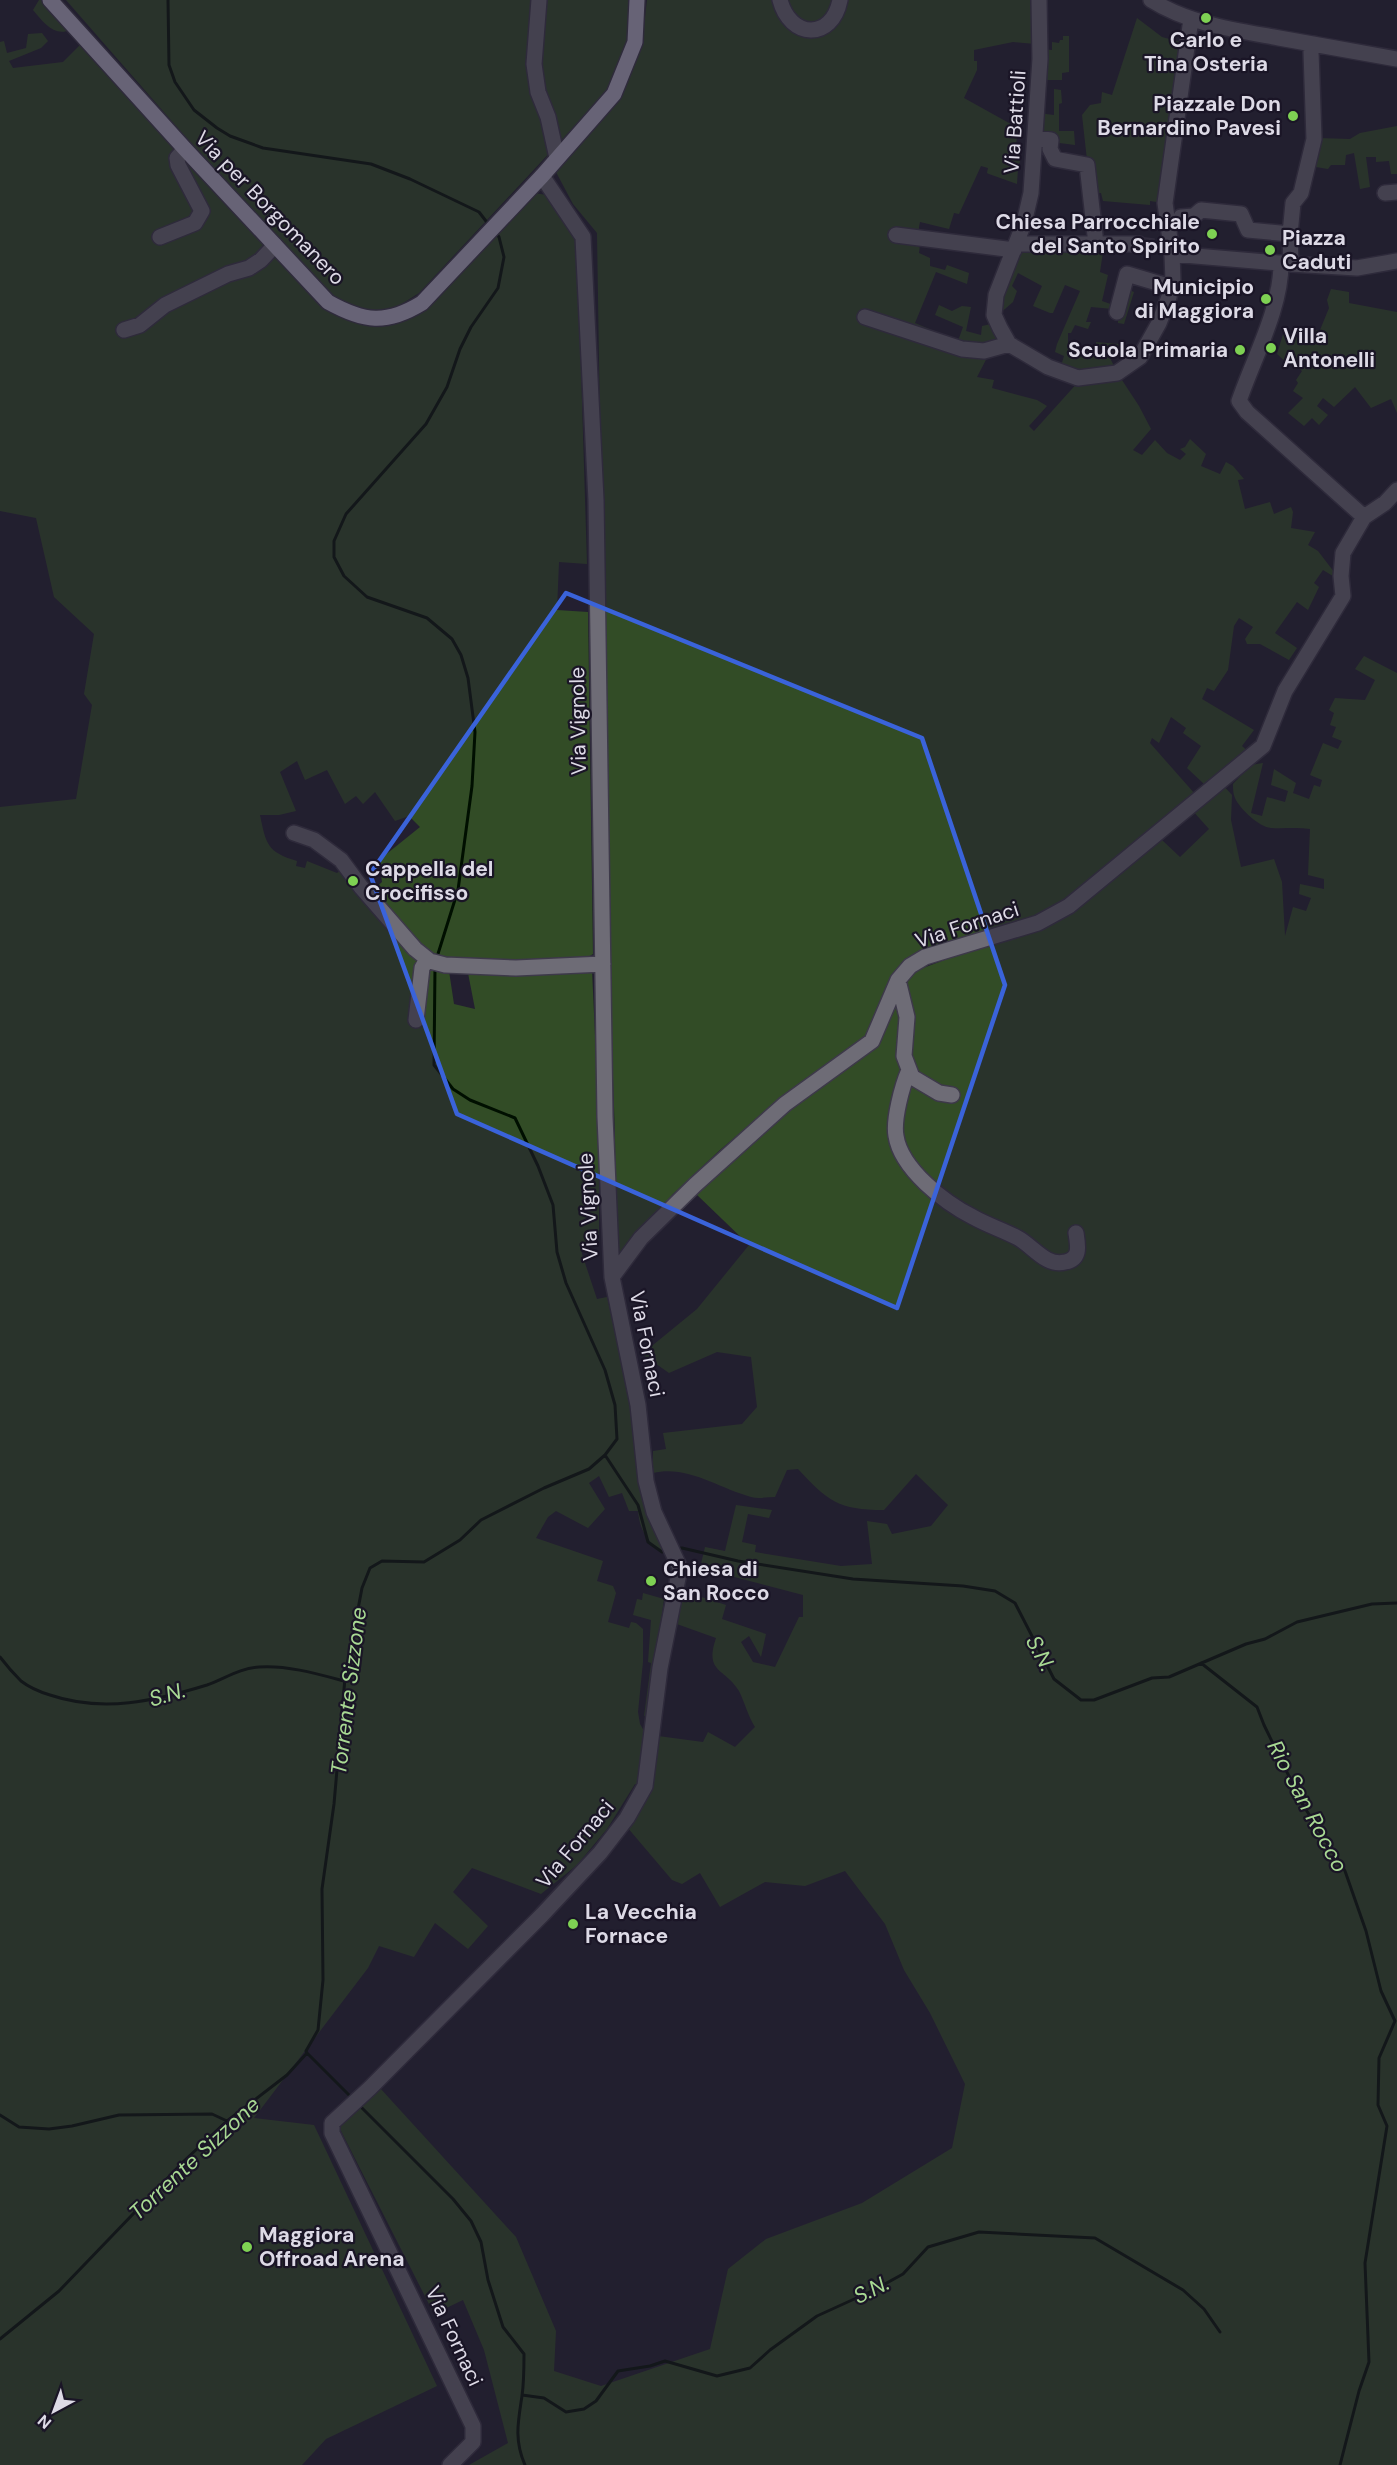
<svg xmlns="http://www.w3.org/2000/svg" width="1397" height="2465" font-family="'DM Sans',sans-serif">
<rect width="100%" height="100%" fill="#231f30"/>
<!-- green -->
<path fill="#324c26" d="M39 0H42L70 30C54 37 43 22 33 10Z
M66 0H634L632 39 608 90 419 293 389 312 357 309 330 296 190 142Z
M647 0H1036L1035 44 1013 42 974 50V61H977V70L964 98 1018 128 1016 145 1010 144 1009 156 1021 158 1018 168 1017 184 989 174 987 173 988 168 981 166 959 214 954 213 949 229 920 222C917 233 921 242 919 253L930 258V266L945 270 947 265 969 273 967 284 936 272 915 323 958 341 963 327 935 315 939 305 952 311 962 306 971 307 966 331 981 335 982 326 991 324 1005 342 990 352 977 377 994 380 992 388 1037 400 1047 406 1029 426 1034 431 1080 380 1118 374 1139 406 1151 429 1133 450 1142 455 1155 440 1167 453 1180 460 1186 454 1180 449 1185 447 1190 439 1206 454 1201 466 1220 474 1226 462 1233 466 1244 479 1238 480 1245 509 1270 502 1274 514 1291 507 1293 512 1291 528 1315 532 1308 545 1318 551 1341 581 1323 570 1314 583 1319 587 1308 610 1297 602 1275 633 1297 648 1289 660 1260 644H1247L1245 639 1253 627 1239 618 1234 626 1228 670 1214 691 1207 688 1202 699 1254 730 1242 746 1250 753 1204 784 1187 768 1201 746 1183 733 1186 728 1171 717 1159 743 1152 738 1150 743 1195 794 1053 908 1012 926 932 949 902 962 867 1040 785 1095 720 1150 673 1194 616 1260 615 1136 608 933 597 233 573 204 556 172 620 100 642 43Z
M1137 18 1162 37 1184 43 1163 203 1150 201V205L1103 201 1101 193H1092L1086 168 1087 160 1082 115 1090 105 1101 103 1102 92 1112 95Z
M42 33 48 41 41 48 9 61 13 68 63 62 83 42 308 290C335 316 353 332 392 320 403 316 413 314 423 307L482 245 527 192 547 195 577 239 587 564 559 562 557 610 588 612 593 954 583 960 552 961 463 962 430 956 392 921 371 892 382 882 379 860 420 827 409 816 395 821 375 792 363 804 356 796 345 804 327 770 305 780 297 761 280 772 296 811 279 815H260C266 844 267 852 297 861L296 866 305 868 307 861 337 873 345 867 369 904 419 956 433 968 449 971 454 1004 475 1009 468 973C510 974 550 971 592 970L599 1122V1240L585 1243 581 1248 582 1254 597 1299 607 1297 632 1405 643 1498 650 1519 664 1550 655 1548C644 1534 640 1529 638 1511H629L622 1493 609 1497 599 1476 589 1483 605 1509 588 1528 556 1511 548 1517 536 1538 603 1561 597 1581 613 1586 616 1593 608 1622 629 1628 631 1622 636 1623 643 1629V1662L638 1712 640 1724 647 1736 645 1761 640 1785 635 1784 607 1829 577 1865 541 1894 472 1868 453 1892 488 1926 468 1949 435 1923 414 1957 379 1946 368 1968 254 2118 314 2125 437 2386 326 2439 302 2465H0V807L76 799 92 705 84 694 94 634 54 597 36 518 0 511V42L4 41 7 53 26 48 28 34Z
M1063 36H1069V72L1062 73V80H1040L1042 49 1052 50V42L1059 43 1060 40H1063Z
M1054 89 1061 90 1062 103 1059 104V131H1074L1075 145 1036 140 1038 113 1054 115Z
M1397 126V174H1391L1389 161 1376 162V157H1366L1370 187 1360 189 1354 153 1346 155 1345 165H1331L1328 169 1310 166 1317 138 1350 139 1360 133Z
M1018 245H1104L1100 272 1108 275 1102 301 1119 307 1127 289 1134 292 1124 324 1118 323V316L1113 309 1091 307 1086 322H1091L1088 329 1075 325 1071 333H1068V344L1096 352V342L1119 344 1122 353 1110 358 1115 368 1079 375 1060 369 1064 356 1055 352 1057 344 1080 291 1065 285 1053 313H1050L1033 306 1042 286 1018 273 1012 286 1017 291 1013 302 998 315 999 297Z
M1331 289 1349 292V303L1397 312V413L1391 399 1371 408 1355 387 1334 407 1323 398 1317 406 1328 415 1319 425 1312 418 1304 426 1288 413 1303 398 1293 391 1298 383 1296 380 1302 371 1291 361 1288 364 1277 354 1284 331 1306 341 1310 331 1320 330 1329 308 1327 300Z
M1364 656 1397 673V2465H469L508 2443 484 2350 463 2300 434 2314 339 2127 380 2088 516 2237 556 2331 554 2371 601 2386 710 2349 728 2269 766 2239 862 2203 952 2148 965 2084 930 2013 904 1970 885 1924 845 1871 805 1886 765 1882 720 1907 700 1873 682 1884 672 1880 627 1827 658 1736 703 1742 708 1732 735 1747 755 1727C748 1716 745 1703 739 1691 725 1668 704 1673 716 1638L674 1623 683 1591 726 1605 722 1619 766 1634 761 1657 749 1636 741 1642 753 1662 775 1667 799 1617H803V1595L700 1568 705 1547 725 1551 736 1505 772 1510 769 1518 748 1514 742 1542 756 1545 755 1552 841 1566 872 1564 867 1521 887 1524 892 1534 931 1526 948 1505 916 1474 884 1510C838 1510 828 1501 798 1469L787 1470 775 1497C767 1497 759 1499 751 1497 718 1488 688 1465 653 1473V1451L666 1449 663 1433 742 1424 757 1407 751 1357 717 1352 669 1373 642 1354 697 1309 749 1245 695 1193 812 1088 876 1042 891 1004 915 971 963 953 1056 922 1162 840 1180 857 1209 829 1192 810 1221 783 1232 795 1231 820 1241 867 1274 859 1282 882 1285 936 1293 907 1306 911 1311 898 1299 894 1300 884 1324 889V879L1308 875 1310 829C1297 827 1284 829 1271 828 1259 827 1240 809 1235 798 1233 794 1233 788 1233 784L1251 765 1263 763 1251 813 1262 816 1267 797 1285 802 1288 791 1271 785 1274 769 1296 783 1293 793 1309 799 1314 785 1320 787 1322 780 1310 775 1323 743 1338 749 1342 741 1332 737 1336 727 1330 725 1334 713 1329 710 1335 698 1365 700 1375 680 1355 669Z
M643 1593 664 1599 648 1715 644 1716 651 1663 648 1662 651 1620 633 1615 637 1599 642 1600Z"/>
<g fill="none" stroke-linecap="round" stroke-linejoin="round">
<!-- stream -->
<path stroke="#000f00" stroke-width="3" d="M168 0 169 65 175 82 194 110 217 128 230 136 263 148 371 164 410 179 479 212 489 225
M437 957 458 890 472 786 475 732 468 678 461 655 452 639 427 618 367 597 344 576 334 557V541L346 514 426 424 447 387 460 349 471 327 498 288 504 257 499 237 495 232
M605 1455 638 1505 648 1542 662 1552 667 1551
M676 1549 682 1548 738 1561 853 1579 963 1586 995 1591 1015 1603 1054 1679 1081 1700H1094L1152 1678 1169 1677 1246 1644 1265 1639 1297 1622 1372 1604 1397 1603
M0 1657C6 1665 14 1674 21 1681 30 1688 40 1692 50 1695 103 1713 155 1701 207 1685 224 1679 240 1668 259 1667 287 1665 318 1674 344 1681
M1201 1663 1257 1707 1264 1725 1303 1805 1345 1871 1366 1931 1381 1991 1395 2021 1379 2058 1378 2105 1387 2126 1365 2263 1369 2362 1359 2391 1340 2465
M307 2053 351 2097
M358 2104 453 2199 471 2221 481 2242 488 2280 503 2327 524 2354C524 2368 524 2382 522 2396 518 2422 514 2440 525 2465
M0 2115 19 2127 49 2129 72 2126 119 2115 212 2114 227 2121
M0 2339 59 2291 184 2161 227 2121 287 2075 307 2053 306 2051 318 2030 323 1980 322 1889 334 1804 345 1678 362 1588 370 1568 382 1561 424 1562 460 1540 481 1520 544 1488 589 1469 605 1455 617 1439 615 1405 605 1370 566 1283 557 1252 553 1205 538 1166 515 1118 470 1100 453 1089 434 1065 435 967
M522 2395 544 2398 566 2412 584 2409 596 2401 618 2371 650 2366 665 2361 717 2376 750 2368 770 2350 817 2316 874 2290 903 2274 928 2247 979 2232 1095 2238 1183 2290 1204 2309 1220 2332"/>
<!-- minor-tunnel -->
<path stroke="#3f3b4b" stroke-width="15" stroke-dasharray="15 8" stroke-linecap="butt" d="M1139 244 1170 248"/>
<defs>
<path id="minor" d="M539 0 534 64 538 92 548 117 557 158
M780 0C790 39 832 41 840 0
M1039 0 1040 59 1031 193 1024 223 996 295 994 315 1000 328 1009 344 1048 367 1078 378 1117 373 1140 357 1159 323 1169 297 1173 281 1172 254 1291 264 1290 234 1293 203 1301 193 1314 139 1311 52 1314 44
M1151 0C1189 24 1235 30 1279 38 1318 45 1358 52 1397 59
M1035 138 1051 140 1050 149 1055 159 1087 165 1096 244
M1385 193 1397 192
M1168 222H1179L1181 217 1194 216 1201 210 1241 214 1248 230 1290 234
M896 235 1014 250
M160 237 195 223 202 211 178 165 177 158 185 149
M1017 244H1139
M1172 254 1165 203 1191 19
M1281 263C1281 309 1254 357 1239 401L1247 412 1364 517
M1291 264 1357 268 1397 261
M1117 312 1127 274 1171 287
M865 317 962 349 984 351 1009 344
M124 330 140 325 165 305 228 274 249 268 261 260 275 245
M294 833 314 840 341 860 361 887 415 949 430 961 445 965 516 968 603 964
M898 980 907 1017 904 1056 912 1077 939 1093 952 1095
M416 1020 422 968 427 959
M909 1070C902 1086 893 1120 896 1136 901 1169 945 1203 973 1217 987 1225 1003 1230 1018 1238 1033 1246 1046 1267 1065 1262 1081 1259 1078 1246 1076 1233
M612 1277 641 1238 695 1185 785 1104 872 1041 898 980 910 966 925 957 1038 923 1069 906 1263 746 1285 691 1343 596 1341 576 1343 553 1364 517 1385 503 1397 490
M450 2465 473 2442V2426L332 2133V2123L370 2088 542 1915 600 1853 627 1818 645 1786 660 1668 680 1568 654 1512 646 1481 638 1405 612 1277 605 1117 596 500 583 237 542 176"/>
<path id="major" d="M50 0 185 149 328 302C364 322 386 325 422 303L542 176 614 94 635 42 637 0"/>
</defs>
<!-- minor casing -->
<use href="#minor" stroke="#3d3949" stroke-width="18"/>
<!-- major casing -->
<use href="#major" stroke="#3d3949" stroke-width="18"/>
<!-- minor -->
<use href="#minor" stroke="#6e6c76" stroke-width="15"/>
<!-- major -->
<use href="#major" stroke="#bbb7cc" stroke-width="15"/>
</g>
<!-- marked area -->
<path d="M0 0H1397V2465H0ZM566 593 922 738 1005 985 897 1308 457 1114 370 874Z" fill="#231f30" fill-opacity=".55" fill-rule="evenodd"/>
<path fill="none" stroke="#3a63da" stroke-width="4.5" stroke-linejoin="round" d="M566 593 922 738 1005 985 897 1308 457 1114 370 874Z"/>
<!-- markers -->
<g fill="#7ed153" stroke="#1a1526" stroke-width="2">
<circle cx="1206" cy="18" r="6"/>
<circle cx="1293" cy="116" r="6"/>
<circle cx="1212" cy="234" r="6"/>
<circle cx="1270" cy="250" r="6"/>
<circle cx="1266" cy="299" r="6"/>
<circle cx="1271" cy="348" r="6"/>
<circle cx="1240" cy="350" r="6"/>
<circle cx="353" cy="881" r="6"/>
<circle cx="651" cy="1581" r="6"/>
<circle cx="573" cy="1924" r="6"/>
<circle cx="247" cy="2247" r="6"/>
</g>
<g text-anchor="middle" stroke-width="4.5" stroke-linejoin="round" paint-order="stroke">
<!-- poi labels -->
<g font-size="21" font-weight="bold" fill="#dddae6" stroke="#1a1526" text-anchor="start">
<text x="1206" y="47" text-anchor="middle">Carlo e<tspan x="1206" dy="24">Tina Osteria</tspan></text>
<text x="1281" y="111" text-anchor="end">Piazzale Don<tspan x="1281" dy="24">Bernardino Pavesi</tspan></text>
<text x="1200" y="229" text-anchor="end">Chiesa Parrocchiale<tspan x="1200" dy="24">del Santo Spirito</tspan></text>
<text x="1282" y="245">Piazza<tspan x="1282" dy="24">Caduti</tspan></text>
<text x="1254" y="294" text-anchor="end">Municipio<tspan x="1254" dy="24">di Maggiora</tspan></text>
<text x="1283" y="343">Villa<tspan x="1283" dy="24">Antonelli</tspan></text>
<text x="1228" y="357" text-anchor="end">Scuola Primaria</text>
<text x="365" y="876">Cappella del<tspan x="365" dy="24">Crocifisso</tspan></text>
<text x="663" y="1576">Chiesa di<tspan x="663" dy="24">San Rocco</tspan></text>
<text x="585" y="1919">La Vecchia<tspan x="585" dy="24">Fornace</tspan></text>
<text x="259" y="2242">Maggiora<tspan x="259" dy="24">Offroad Arena</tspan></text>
</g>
<!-- street labels -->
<g font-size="21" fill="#dddae6" stroke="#1a1526">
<text transform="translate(1015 122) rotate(-86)" y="7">Via Battioli</text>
<text transform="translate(270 208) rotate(46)" y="7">Via per Borgomanero</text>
<text transform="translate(578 721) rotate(-91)" y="7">Via Vignole</text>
<text transform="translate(967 925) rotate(-18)" y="7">Via Fornaci</text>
<text transform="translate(588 1207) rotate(-93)" y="7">Via Vignole</text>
<text transform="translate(647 1344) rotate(79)" y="7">Via Fornaci</text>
<text transform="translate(575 1844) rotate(-50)" y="7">Via Fornaci</text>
<text transform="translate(454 2336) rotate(65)" y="7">Via Fornaci</text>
</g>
<!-- water labels -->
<g font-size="22" font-style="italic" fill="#a8d993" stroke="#1a1526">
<text transform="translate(1041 1653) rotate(62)" y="8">S.N.</text>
<text transform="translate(348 1691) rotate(-83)" y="8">Torrente Sizzone</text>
<text transform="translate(167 1694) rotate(-16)" y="8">S.N.</text>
<text transform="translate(1308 1806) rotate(62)" y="8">Rio San Rocco</text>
<text transform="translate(194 2158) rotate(-43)" y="8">Torrente Sizzone</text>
<text transform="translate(871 2289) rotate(-26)" y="8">S.N.</text>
</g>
</g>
<!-- north arrow -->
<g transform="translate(54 2411) rotate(221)" stroke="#1a1526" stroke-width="4.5" paint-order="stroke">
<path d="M0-4.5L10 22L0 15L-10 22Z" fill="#dddae6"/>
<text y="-9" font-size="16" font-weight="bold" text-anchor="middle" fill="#dddae6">N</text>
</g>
</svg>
